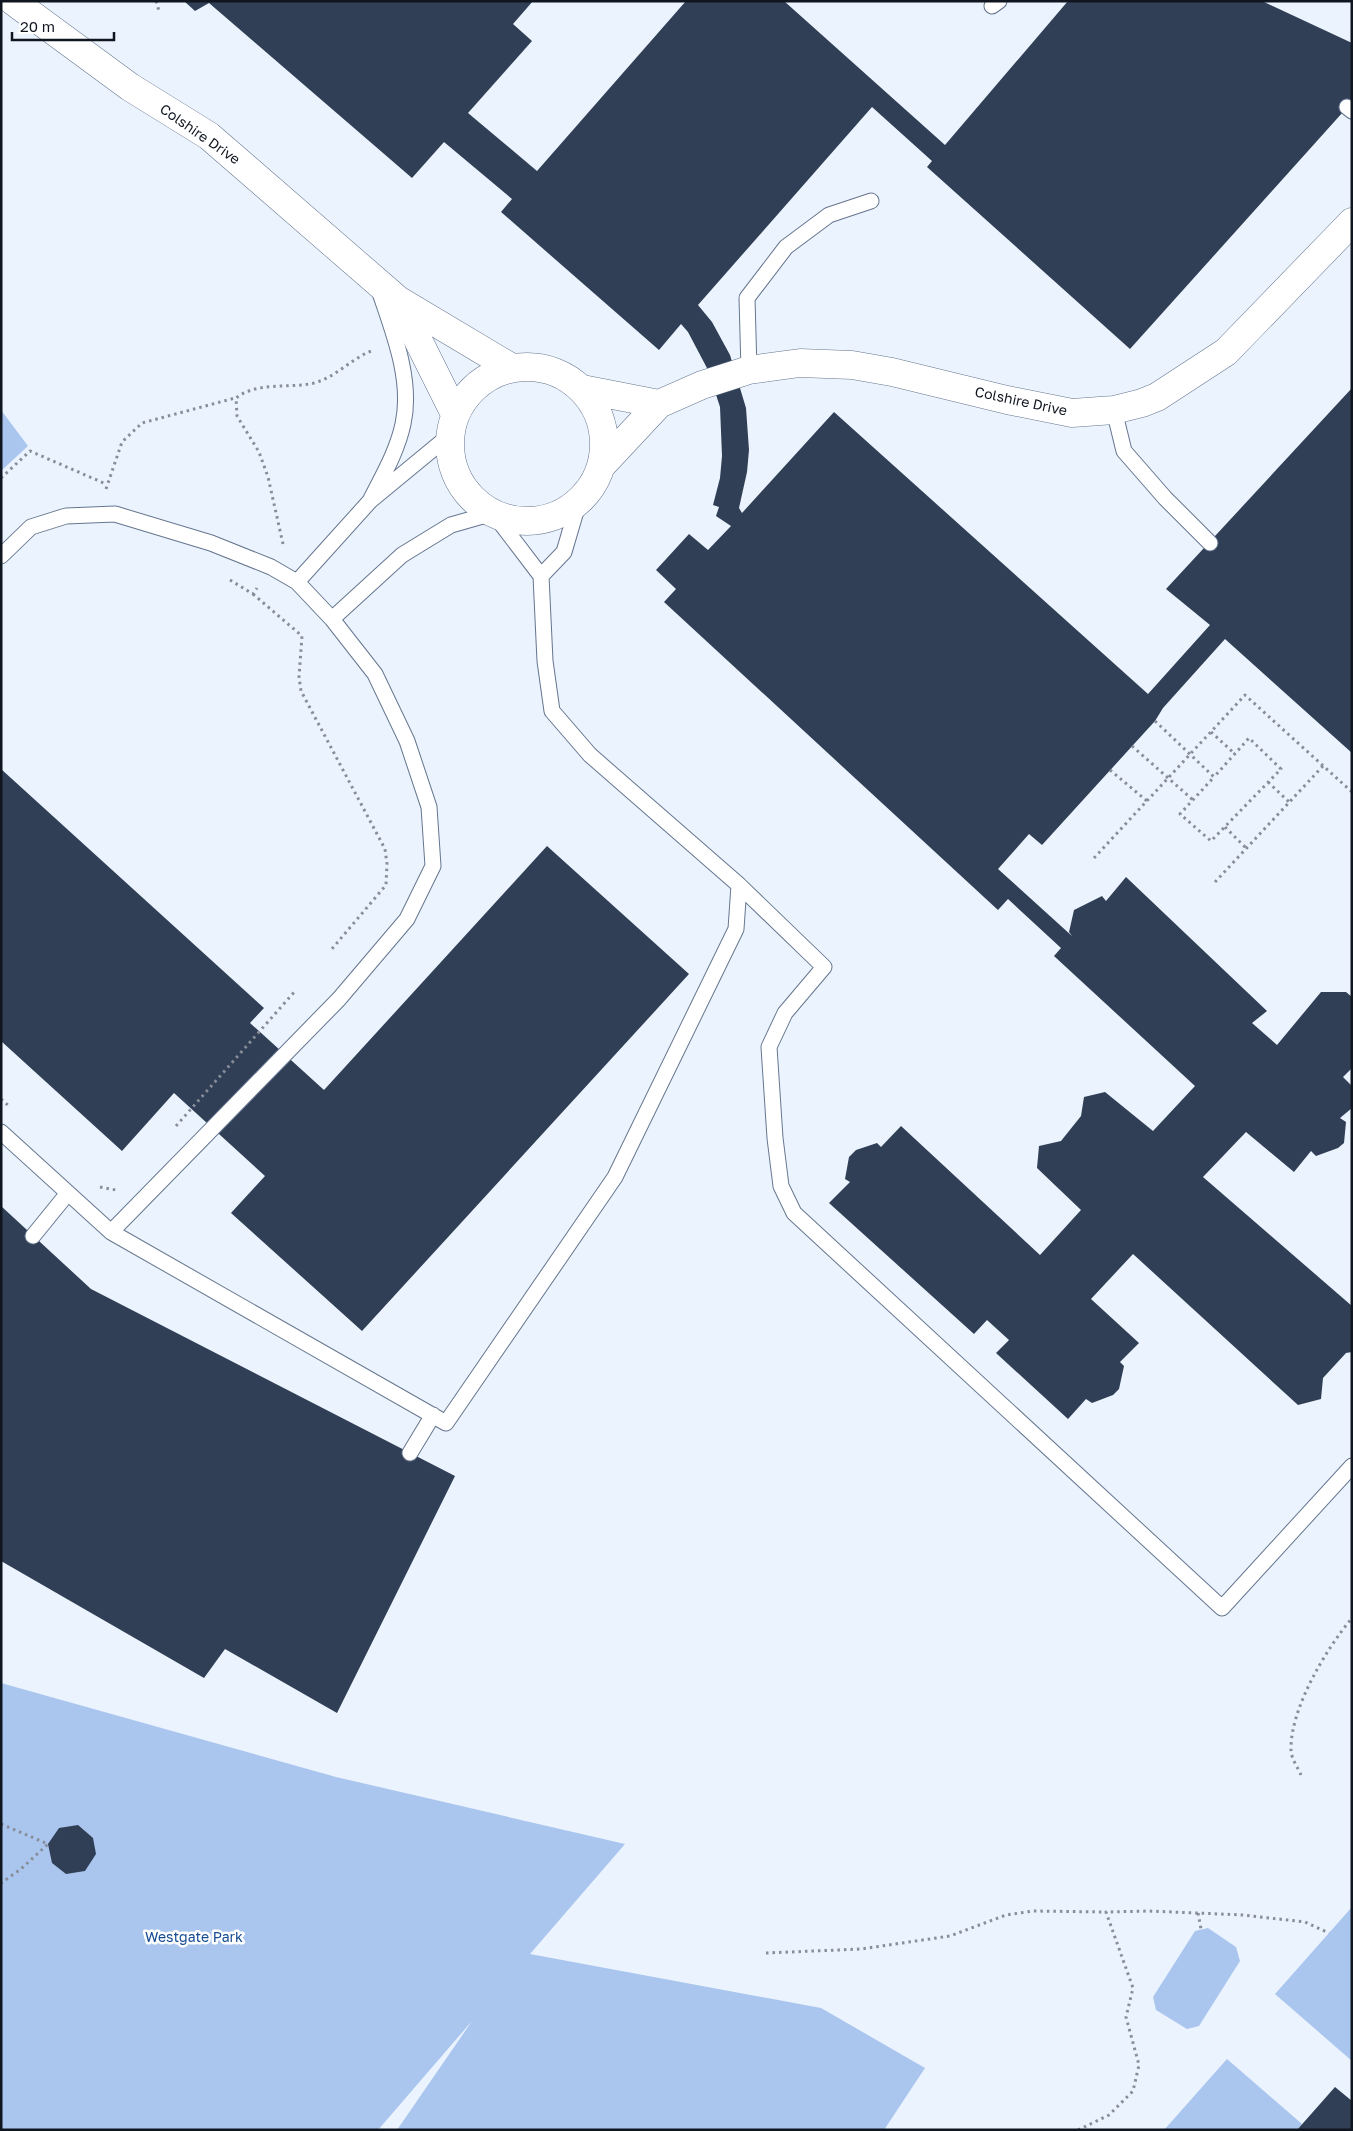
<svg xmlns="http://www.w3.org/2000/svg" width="1353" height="2131" font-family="'Golos Text',sans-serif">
<rect width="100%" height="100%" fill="#ebf3fe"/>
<!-- green -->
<path fill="#aac6ee" d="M1 410 28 446 1 471Z
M1 1683 336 1777 625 1844 530 1954 821 2008 925 2068 884 2130H397L472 2021 378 2130H1Z
M1352 1907V2061L1275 1994Z
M1208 1928 1236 1947 1240 1961 1199 2026 1187 2029 1156 2010 1153 1997 1195 1931Z
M1227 2059 1302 2124 1297 2130H1164Z"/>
<!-- building -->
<path fill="#303f55" d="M184 1H533L513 24 532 41 468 113 537 171 686 1H784L945 145 1068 1H1262L1352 43V102L1130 349 927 167 932 161 872 107 698 305 712 322 730 355 746 408 749 450 747 472 739 508 742 513 834 412 1148 694 1210 625 1166 589 1352 388V753L1225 639 1163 708 1155 721 1042 845 1029 834 998 869 1072 936 1069 932 1074 910 1102 896 1106 901 1126 877 1267 1011 1252 1023 1277 1045 1321 992H1346L1352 997V1068L1343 1077 1352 1086V1108L1340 1118 1346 1122 1344 1143 1338 1148 1316 1156 1311 1151 1294 1172 1246 1132 1203 1177 1352 1306V1352L1346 1353 1323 1378 1321 1399 1298 1405 1133 1254 1091 1299 1139 1343 1120 1362 1124 1366 1119 1389 1113 1395 1092 1403 1086 1399 1068 1419 996 1353 1009 1340 987 1320 974 1334 829 1203 850 1182 845 1179 849 1157 856 1150 877 1143 881 1147 901 1126 1040 1255 1081 1210 1037 1168 1039 1146 1061 1141 1081 1116 1084 1097 1105 1092 1153 1131 1195 1086 1054 956 1061 948 1008 899 998 910 664 602 676 589 656 570 689 534 708 550 731 526 716 516 719 507 713 505 720 478 722 456 720 407 708 370 688 332 681 324 659 350 501 212 512 199 444 142 412 178 209 3 195 11Z
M1 769 264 1008 250 1023 324 1090 547 846 689 974 362 1331 231 1213 265 1176 174 1093 122 1151 1 1041Z
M1 1206 91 1289 455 1476 337 1713 225 1649 204 1678 1 1561Z
M78 1825 93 1838 96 1854 85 1871 66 1874 52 1863 48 1844 59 1828Z
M1335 2087 1352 2101V2130H1297Z"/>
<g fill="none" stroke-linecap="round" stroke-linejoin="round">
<defs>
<path id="service" d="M992 6 999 1
M1347 107 1352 111
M749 370 747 298 786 247 829 215 871 201
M1114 410 1124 451 1165 498 1210 543
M370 501C382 477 397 452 403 424 413 379 392 329 378 287
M1 556 31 527 66 516 115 514 211 543 271 567 297 582 332 619 375 674 407 741 429 807 433 866 407 919 339 999 111 1232
M541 576 564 552 579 501
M297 582 370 501 450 435
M739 885 824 967 785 1013 769 1047 775 1138 781 1186 794 1213 1222 1608 1352 1466
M1 1132 111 1232 446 1423 615 1177 736 929 739 885 590 755 552 711 545 661 541 576 493 513 451 525 402 555 332 619
M33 1236 68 1193
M410 1453 433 1415"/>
<path id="minor" d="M13 1 130 87 209 136 398 300 512 368
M398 300 455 414
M450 444a77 77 0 1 1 154 0a77 77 0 1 1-154 0Z
M582 389 659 404
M601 466 659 404 702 385 749 370 800 363 852 365 892 372 1007 400 1072 413 1114 410 1142 403 1157 397 1226 352 1352 222"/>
</defs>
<!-- service casing -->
<use href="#service" stroke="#65768f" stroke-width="17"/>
<!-- minor casing -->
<use href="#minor" stroke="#65768f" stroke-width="29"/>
<!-- path -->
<path stroke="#878e99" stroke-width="3" stroke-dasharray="2.5 4" stroke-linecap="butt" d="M156 1 159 11
M1 478 30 451 106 484
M106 489 122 442 142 423 235 398
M283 544 268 477 259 452 237 416 236 398C258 381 288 389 314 383 336 377 351 359 371 351
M230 580 253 594 257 588
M253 594 302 636 299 677 301 691 385 849 387 864 386 885 331 950
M1155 721 1214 777 1180 814 1211 841 1281 769 1249 738 1214 777
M1211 732 1235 754
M1132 746 1193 800
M1110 770 1147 801
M1268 782 1289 802
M1225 827 1246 848
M1094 858 1245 695 1352 792
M1215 882 1323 766
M1 1099 10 1107
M176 1126 296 990
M100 1187 116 1190
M1301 1775C1298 1768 1291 1758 1291 1750 1290 1709 1326 1649 1352 1618
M1 1824 48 1844 21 1869 1 1883
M1198 1913 1201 1929
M766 1953 861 1949 950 1936 1006 1915 1033 1911 1106 1912
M1078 2130 1109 2115 1133 2091 1139 2065 1126 2017 1133 1988 1106 1912 1149 1911 1243 1915 1305 1922 1329 1933"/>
<!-- service -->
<use href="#service" stroke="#fff" stroke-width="15"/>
<!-- minor -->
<use href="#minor" stroke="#fff" stroke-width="28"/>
</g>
<g text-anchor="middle" stroke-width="5" stroke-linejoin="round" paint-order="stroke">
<!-- street labels -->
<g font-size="14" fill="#101620" stroke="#fff">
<text transform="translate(200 134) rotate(35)" y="5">Colshire Drive</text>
<text transform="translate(1021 401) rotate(12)" y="5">Colshire Drive</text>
</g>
<!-- park labels -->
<g font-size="14" fill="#144b93" stroke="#fff">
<text x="194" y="1942">Westgate Park</text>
</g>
</g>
<!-- border -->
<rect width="1353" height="2131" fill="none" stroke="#101620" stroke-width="5"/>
<!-- scale -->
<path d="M12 32v8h102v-8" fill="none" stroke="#101620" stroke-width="2.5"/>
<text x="20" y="32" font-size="15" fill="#101620" stroke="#ffffff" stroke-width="4" paint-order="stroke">20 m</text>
</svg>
